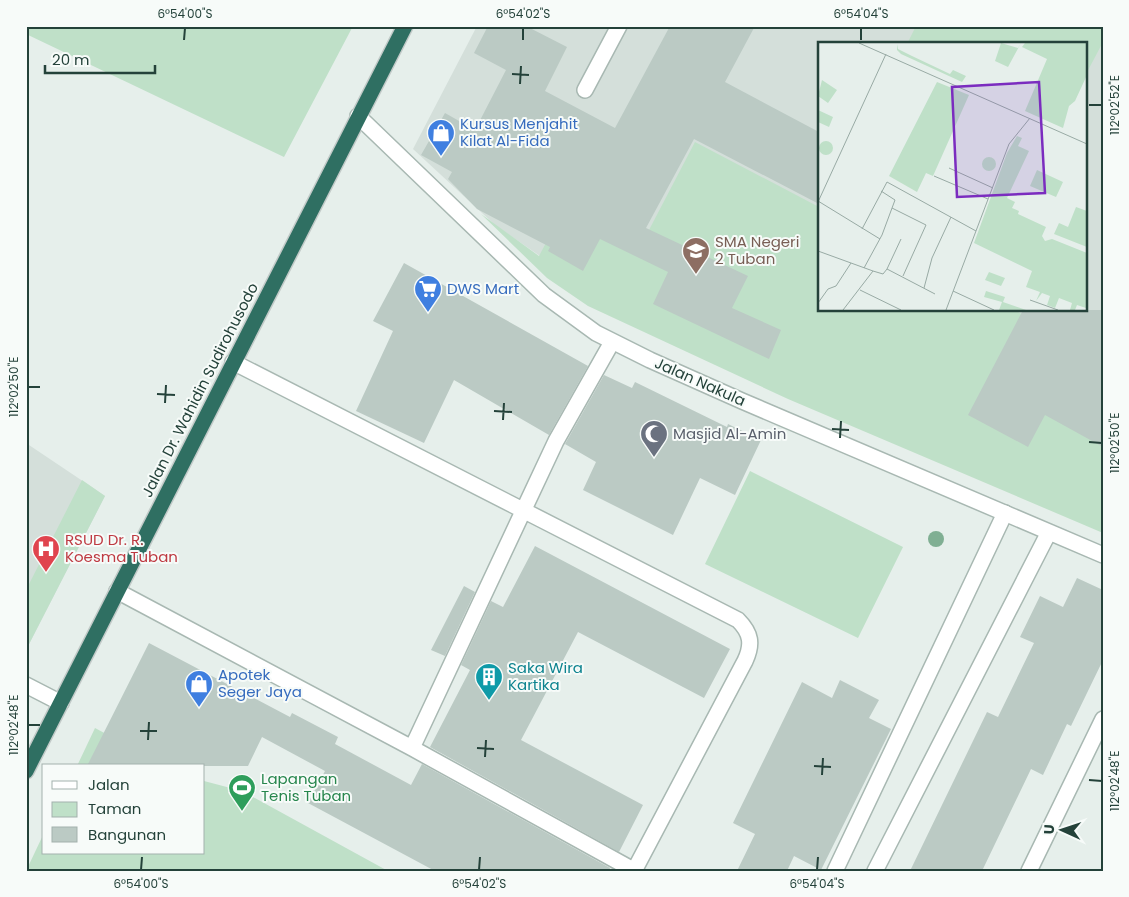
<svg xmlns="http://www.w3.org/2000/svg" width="1129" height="897" font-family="Poppins,sans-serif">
<rect width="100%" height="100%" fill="#e6efeb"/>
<!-- built -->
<path fill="#d4dfda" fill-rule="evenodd" d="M477 26H1103V510L540 256 495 225 413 149ZM819 44H1085V310H819Z
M26 443 105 496 26 650Z"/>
<!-- green -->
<path fill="#bfe0c8" d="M26 26H353L284 157 26 34Z
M916 26H1103V42L1085 76V44H907Z
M695 142 819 207V310H1014L1103 357V533L788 399 588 306 547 278 481 214 539 256 563 211 638 251Z
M750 471 903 547 858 638 705 564Z
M82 480 105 496 26 650V590Z
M95 728 166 766H77Z
M204 781 242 791 388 871H26L44 833V853H204Z"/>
<!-- building -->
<path fill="#bbcac4" d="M488 26H526L567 47 545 91 615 128 670 26H755L725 82 819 132V204L694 139 646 228 748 276 732 308 781 330 769 359 653 304 668 272 600 239 583 271 548 251 550 247 477 209 448 179 452 172 421 155 445 113 475 130 506 70 474 53Z
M404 263 588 366 549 435 454 380 424 443 356 411 393 331 373 321Z
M1023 310H1103V447L1045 415 1028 447 968 415Z
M604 375 632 388 635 382 727 427 728 424 761 440 735 495 700 478 673 535 583 490 596 462 565 444Z
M535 546 730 649 704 698 578 632 521 740 643 805 619 852 430 747 470 670 461 665 491 601 503 607Z
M1077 578 1103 590V660L1071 726 1067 724 1043 775 1031 769 982 871H910L987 712 998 717 1034 643 1020 637 1040 596 1063 607Z
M464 586 475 592 445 656 431 650Z
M149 643 290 717 292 713 338 737 335 744 411 785 422 764 610 868 609 871H435L308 803 325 771 262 737 248 766H87Z
M840 680 879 700 869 718 891 729 821 870 794 856 787 871H737L755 834 733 823 802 682 832 698Z"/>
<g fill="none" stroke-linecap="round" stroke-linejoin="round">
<defs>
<path id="lane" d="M585 90 619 26
M233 362 738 620C751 633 753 644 745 661L634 871
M117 591 412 748 635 871
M26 685 61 703
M412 748 556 441 612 342
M835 871 1005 513"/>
<path id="street" d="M358 116 544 295 596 333 650 360 742 401 1103 555
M875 871 1049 532
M1029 871 1103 719"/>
<path id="highway" d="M26 771 405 26"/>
</defs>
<!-- lane casing -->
<use href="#lane" stroke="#a8b8b2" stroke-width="18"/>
<!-- street casing -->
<use href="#street" stroke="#a8b8b2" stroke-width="18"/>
<!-- highway casing -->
<use href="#highway" stroke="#c2cac8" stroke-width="18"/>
<!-- lane -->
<use href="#lane" stroke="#fff" stroke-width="15"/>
<!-- street -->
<use href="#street" stroke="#fff" stroke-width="15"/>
<!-- highway -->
<use href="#highway" stroke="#2f6f62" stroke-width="15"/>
</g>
<!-- trees -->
<circle fill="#80af93" cx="936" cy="539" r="8"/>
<!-- ticks -->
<path fill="none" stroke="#24423a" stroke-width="2" d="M184 40 185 28M523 40V28M861 40V28M512 74 529 75M520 84 521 66M1089 105H1102M28 387H40M157 394 175 395M165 403 166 385M494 411 512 412M503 420 504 403M832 429 849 430M840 438 841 421M1089 442 1102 443M28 725H40M140 731H157M148 740 149 722M477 748 494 749M485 757 486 740M814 766 831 767M822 775 823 758M1089 780 1102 781M141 870 142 857M479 870 480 857M817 870 818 857"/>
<!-- icons -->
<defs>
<symbol id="shop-pin" viewBox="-11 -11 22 30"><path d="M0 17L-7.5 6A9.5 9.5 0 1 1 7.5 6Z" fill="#3f7fe0" stroke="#f7fbf9"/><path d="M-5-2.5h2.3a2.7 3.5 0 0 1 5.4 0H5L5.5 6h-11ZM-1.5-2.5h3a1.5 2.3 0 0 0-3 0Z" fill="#fff"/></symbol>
<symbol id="school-pin" viewBox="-11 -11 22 30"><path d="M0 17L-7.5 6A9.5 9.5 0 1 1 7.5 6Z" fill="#8d6e63" stroke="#f7fbf9"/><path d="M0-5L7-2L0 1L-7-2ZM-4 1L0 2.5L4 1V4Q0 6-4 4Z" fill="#fff"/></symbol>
<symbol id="supermarket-pin" viewBox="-11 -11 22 30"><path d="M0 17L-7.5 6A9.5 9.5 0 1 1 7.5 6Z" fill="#3f7fe0" stroke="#f7fbf9"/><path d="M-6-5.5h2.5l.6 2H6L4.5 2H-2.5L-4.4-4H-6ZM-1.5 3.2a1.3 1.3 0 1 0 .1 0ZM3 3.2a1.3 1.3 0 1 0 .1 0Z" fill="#fff"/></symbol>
<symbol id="mosque-pin" viewBox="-11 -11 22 30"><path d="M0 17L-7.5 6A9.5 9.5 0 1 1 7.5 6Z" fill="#6b7280" stroke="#f7fbf9"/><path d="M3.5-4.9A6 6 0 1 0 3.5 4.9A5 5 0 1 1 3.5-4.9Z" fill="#fff"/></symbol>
<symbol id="hospital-pin" viewBox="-11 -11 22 30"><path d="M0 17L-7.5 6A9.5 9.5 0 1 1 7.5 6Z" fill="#e0444e" stroke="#f7fbf9"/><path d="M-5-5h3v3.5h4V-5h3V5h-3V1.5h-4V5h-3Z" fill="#fff"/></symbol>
<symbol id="building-pin" viewBox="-11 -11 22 30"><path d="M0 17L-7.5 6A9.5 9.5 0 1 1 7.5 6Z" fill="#0f9aa8" stroke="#f7fbf9"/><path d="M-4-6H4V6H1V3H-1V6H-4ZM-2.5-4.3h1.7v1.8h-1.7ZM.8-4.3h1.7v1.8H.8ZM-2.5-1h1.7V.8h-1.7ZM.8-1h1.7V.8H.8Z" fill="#fff"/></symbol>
<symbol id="stadium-pin" viewBox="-11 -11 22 30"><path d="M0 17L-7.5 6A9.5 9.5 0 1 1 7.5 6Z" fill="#2e9e5b" stroke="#f7fbf9"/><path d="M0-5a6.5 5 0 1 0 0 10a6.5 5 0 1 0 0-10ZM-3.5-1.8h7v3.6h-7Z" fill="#fff"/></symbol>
</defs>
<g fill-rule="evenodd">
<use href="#shop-pin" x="425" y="117" width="32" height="43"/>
<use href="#school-pin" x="680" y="235" width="32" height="43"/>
<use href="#supermarket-pin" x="412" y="273" width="32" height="43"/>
<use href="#mosque-pin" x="638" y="418" width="32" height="43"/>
<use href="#hospital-pin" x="30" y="533" width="32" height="43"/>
<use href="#building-pin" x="473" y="661" width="32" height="43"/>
<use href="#shop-pin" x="183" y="668" width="32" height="43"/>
<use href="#stadium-pin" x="226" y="772" width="32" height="43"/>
</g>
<g text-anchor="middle" stroke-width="4" stroke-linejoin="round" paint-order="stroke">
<!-- shop labels -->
<g font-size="15" fill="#366cbe" stroke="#f7fbf9" text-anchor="start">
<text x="460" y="129">Kursus Menjahit<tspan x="460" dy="17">Kilat Al-Fida</tspan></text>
<text x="447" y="294">DWS Mart</text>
<text x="218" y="680">Apotek<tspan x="218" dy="17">Seger Jaya</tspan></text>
</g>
<!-- education labels -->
<g font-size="15" fill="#785e54" stroke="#f7fbf9" text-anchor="start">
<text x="715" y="247">SMA Negeri<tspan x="715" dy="17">2 Tuban</tspan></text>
</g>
<!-- street labels -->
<g font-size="15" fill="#24423a" stroke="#f7fbf9">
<text transform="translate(700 382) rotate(24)" y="5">Jalan Nakula</text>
<text transform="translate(200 390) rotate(-63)" y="5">Jalan Dr. Wahidin Sudirohusodo</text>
</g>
<!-- worship labels -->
<g font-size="15" fill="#5b616d" stroke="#f7fbf9" text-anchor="start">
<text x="673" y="439">Masjid Al-Amin</text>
</g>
<!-- health labels -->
<g font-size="15" fill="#be3a42" stroke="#f7fbf9" text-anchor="start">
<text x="65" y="545">RSUD Dr. R.<tspan x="65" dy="17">Koesma Tuban</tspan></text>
</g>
<!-- culture labels -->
<g font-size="15" fill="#0d838f" stroke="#f7fbf9" text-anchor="start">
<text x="508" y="673">Saka Wira<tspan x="508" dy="17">Kartika</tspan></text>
</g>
<!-- leisure labels -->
<g font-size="15" fill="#27864d" stroke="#f7fbf9" text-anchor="start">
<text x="261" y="784">Lapangan<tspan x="261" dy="17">Tenis Tuban</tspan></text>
</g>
</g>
<!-- overview -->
<g transform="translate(818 42)">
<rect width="269" height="269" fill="#e6efeb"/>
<path d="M183 1 200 6 203 1 190 25 177 19ZM207 1H269V33L257 59 251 64 245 86 207 69 229 17 204 5ZM79 2 80 7 94 14 132 32 135 28 148 34 144 40 83 12 79 8ZM4 38 19 48 10 61 0 54ZM119 40 151 53 115 134 108 131 99 150 71 134ZM0 68 15 75 11 85 0 80ZM199 94 204 96 200 104 211 109 189 156 197 160 194 166 201 169 200 172 228 185 224 194 227 199 234 197 269 211 268 266 259 263 257 268H252L254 261 241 256 237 266 229 263 232 254 224 251 218 259 222 250 208 245 214 229 156 201 189 111ZM1 106a7 7 0 1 1 14 0a7 7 0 1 1-14 0ZM164 122a7 7 0 1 1 14 0a7 7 0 1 1-14 0ZM219 128 245 140 238 155 212 144ZM258 165 269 169V205L236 192 241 181 250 185ZM171 230 187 236 183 244 167 238ZM168 249 187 255 185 260 208 268H181L184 260 166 255Z" fill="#bfe0c8"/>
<path fill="none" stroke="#98aaa4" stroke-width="1" d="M41 1 269 102M131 126 175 146M116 134 170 157M0 159 62 197M0 160 68 12M74 166 108 183 85 234M44 187 69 140 158 189M0 209 55 229 25 268M46 226 64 193 77 158 63 149M69 227 83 197M55 229 65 232 69 227 117 252M106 246 114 216 133 175M42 248 83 268M135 249 176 268M212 258 240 268M0 261 10 247 18 244 33 221M128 268 191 102 212 76"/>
<path fill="#7b2cbf" fill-opacity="0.15" stroke="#7b2cbf" stroke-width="2.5" d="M221 40 227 151 139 155 134 45Z"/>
<rect width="269" height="269" fill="none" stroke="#24423a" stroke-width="2.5"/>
</g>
<!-- border -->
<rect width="1129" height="897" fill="none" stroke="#f7fbf9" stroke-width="55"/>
<!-- legend -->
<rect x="42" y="764" width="162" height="90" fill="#f7fbf9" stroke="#a3b1ad"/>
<rect x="52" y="781" width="25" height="8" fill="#ffffff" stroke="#a3b1ad"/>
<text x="88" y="790" font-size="15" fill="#24423a">Jalan</text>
<rect x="52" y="802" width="25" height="15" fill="#bfe0c8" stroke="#a3b1ad"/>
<text x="88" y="814" font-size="15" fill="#24423a">Taman</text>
<rect x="52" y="827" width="25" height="15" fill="#bbcac4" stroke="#a3b1ad"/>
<text x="88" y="840" font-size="15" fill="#24423a">Bangunan</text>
<!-- north arrow -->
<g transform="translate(1062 830) rotate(273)" stroke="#f7fbf9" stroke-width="4" paint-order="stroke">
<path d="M0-4L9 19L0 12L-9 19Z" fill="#24423a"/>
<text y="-8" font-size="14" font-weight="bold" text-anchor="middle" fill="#24423a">U</text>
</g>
<!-- scale -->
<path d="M45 65v8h110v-8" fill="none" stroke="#24423a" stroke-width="2.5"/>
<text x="52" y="65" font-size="15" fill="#24423a" stroke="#f7fbf9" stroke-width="4" paint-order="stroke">20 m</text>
<rect x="28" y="28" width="1074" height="842" fill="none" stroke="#24423a" stroke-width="2"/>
<g font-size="12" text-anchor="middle" fill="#24423a">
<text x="185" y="18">6°54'00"S</text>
<text x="523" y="18">6°54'02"S</text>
<text x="861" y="18">6°54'04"S</text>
<text transform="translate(1115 105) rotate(-90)" y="4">112°02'52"E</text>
<text transform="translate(14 387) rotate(-90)" y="4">112°02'50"E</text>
<text transform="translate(1115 443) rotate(-90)" y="4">112°02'50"E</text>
<text transform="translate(14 725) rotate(-90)" y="4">112°02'48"E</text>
<text transform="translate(1115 781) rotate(-90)" y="4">112°02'48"E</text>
<text x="141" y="888">6°54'00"S</text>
<text x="479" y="888">6°54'02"S</text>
<text x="817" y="888">6°54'04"S</text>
</g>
</svg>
